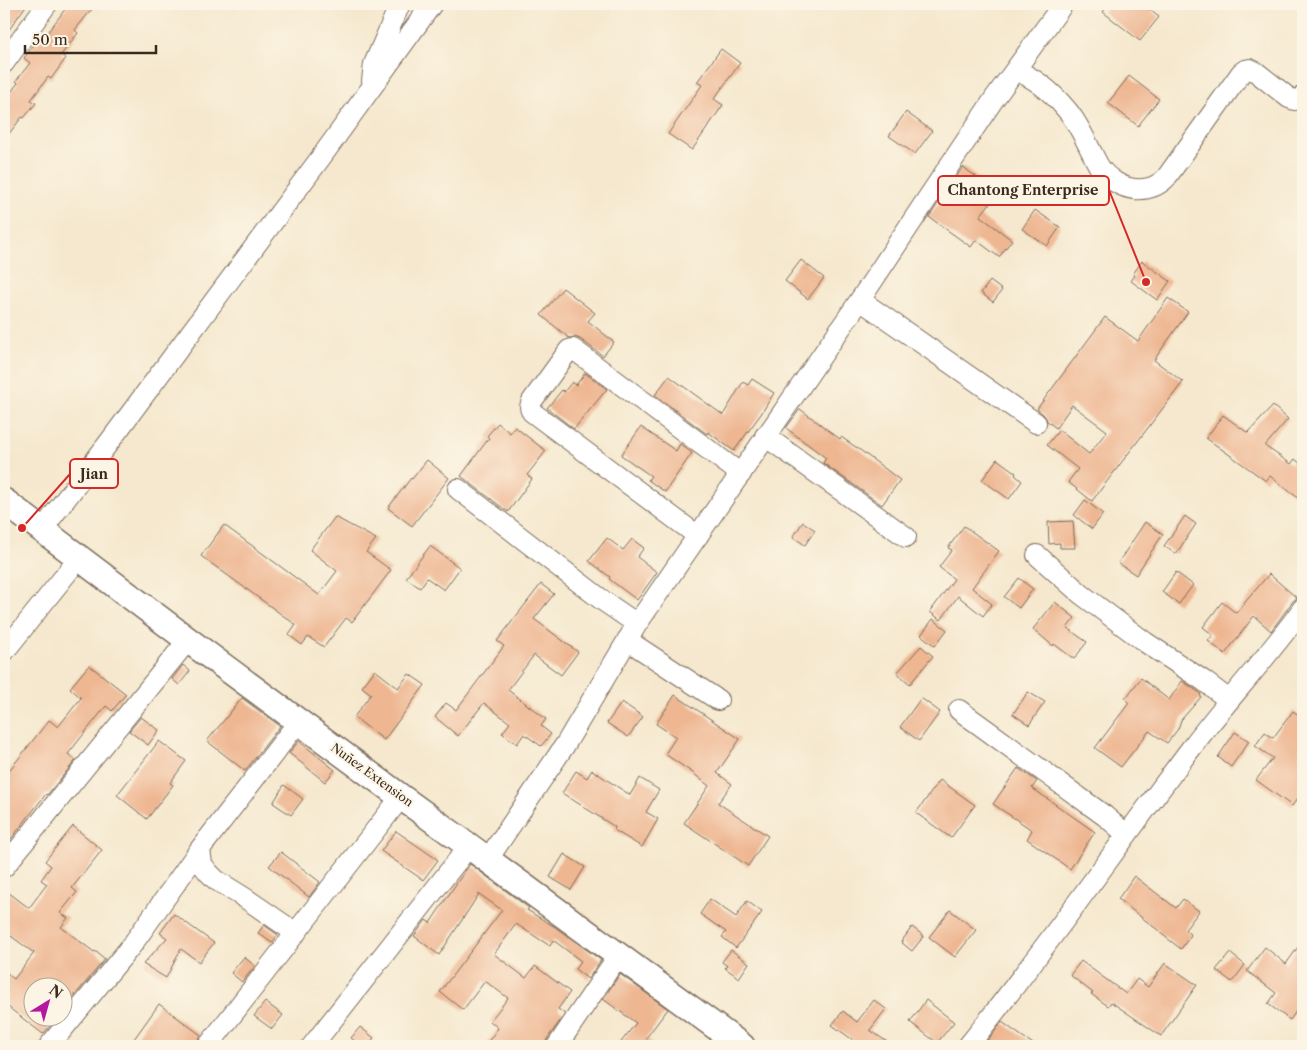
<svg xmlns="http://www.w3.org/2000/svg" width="1307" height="1050" font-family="'Libre Caslon Text',serif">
<rect width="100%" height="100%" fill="#fcf5e5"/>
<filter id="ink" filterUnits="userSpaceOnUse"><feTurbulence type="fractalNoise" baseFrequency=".02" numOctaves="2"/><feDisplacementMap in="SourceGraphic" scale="10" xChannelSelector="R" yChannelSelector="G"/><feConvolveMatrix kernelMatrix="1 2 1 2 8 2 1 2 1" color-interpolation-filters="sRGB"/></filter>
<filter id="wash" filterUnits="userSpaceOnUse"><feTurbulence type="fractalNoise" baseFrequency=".0096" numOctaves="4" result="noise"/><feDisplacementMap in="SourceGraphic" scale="20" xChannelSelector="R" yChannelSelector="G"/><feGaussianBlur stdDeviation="1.12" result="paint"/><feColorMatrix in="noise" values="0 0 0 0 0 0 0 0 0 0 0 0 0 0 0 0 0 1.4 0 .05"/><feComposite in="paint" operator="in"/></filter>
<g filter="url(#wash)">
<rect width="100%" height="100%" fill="#f5e8ce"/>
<g id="blocks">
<!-- building -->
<path fill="#eeb691" d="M4 4H27L4 37Z
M69 4H96L75 30 78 33 61 55 66 58 51 79 48 77 31 100 36 103 24 118 22 117 4 140V101L18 83 16 81 30 63 24 58 39 38 42 40Z
M1109 4H1142L1159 17 1140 41 1103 12Z
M721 49 740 63 714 99 723 105 692 150 668 134 702 85 697 82Z
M1129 76 1159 99 1138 126 1108 103Z
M906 112 932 131 915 154 889 136Z
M963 167 998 193 980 216 1012 240 999 257 976 240 971 247 929 217Z
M1035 210 1060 227 1047 246 1022 229Z
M801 260 824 278 808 299 785 281Z
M1142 261 1170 281 1157 300 1131 281 1135 275 1133 274Z
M990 281 1002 290 993 302 981 293Z
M563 288 595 313 588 321 614 342 603 356 580 339 575 337 569 338 541 315Z
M1168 298 1188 312 1154 360 1183 382 1092 501 1068 482 1078 469 1047 445 1059 430 1089 454 1107 431 1072 405 1056 428 1047 421 1046 418 1043 414 1037 409 1105 317 1138 341Z
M585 373 607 389 574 429 547 408 562 390 564 392 572 382 576 385Z
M669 376 723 415 743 382 748 385 752 379 774 393 761 414 734 451 708 432 707 434 655 395Z
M1273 406 1288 419 1265 446 1291 464 1295 459 1303 466V502L1270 476 1266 481 1206 438 1223 415 1248 433Z
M800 409 840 439 841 437 860 450 900 480 882 505 823 463 826 458 786 428Z
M498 423 510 433 515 427 546 451 527 475 532 479 508 512 461 476 489 438 487 436Z
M641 427 676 451 680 444 692 453 665 492 648 480 651 476 621 455Z
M997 459 1016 473 1015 475 1022 481 1009 499 982 480Z
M427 460 449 478 412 526 388 508 411 478 412 479Z
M1085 500 1103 514 1092 529 1074 515Z
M1185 516 1196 524 1176 554 1164 546Z
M335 517 376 539 366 552 391 570 352 622 346 618 324 647 308 637 302 645 289 635 296 625 201 556 224 525 319 595 337 571 310 550Z
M1073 521 1075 548H1060V543L1049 544 1048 522Z
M803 522 815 530 805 545 793 537Z
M1145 522 1163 534 1136 575 1118 563Z
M964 526 999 551 972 588 992 604 983 616 958 596 941 620 930 612 954 579 939 567 952 550 948 548Z
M607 538 623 550 632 539 644 548 637 557 657 572 637 600 609 579 610 577 589 561Z
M430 546 460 568 444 590 427 578 420 588 406 578Z
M1176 572 1193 585 1179 604 1162 592Z
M1269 574 1297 598 1293 601 1271 631 1254 616 1225 654 1208 641 1213 635 1203 627 1222 602 1236 613Z
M1019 578 1033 589 1019 608 1004 597Z
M541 584 554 594 534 619 578 652 561 675 534 655 508 690 546 719 541 726 551 734 541 746 524 734 517 744 502 733 510 723 484 703 458 736 435 717 446 703 456 710 504 646 497 641Z
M1055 602 1075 618 1067 628 1087 642 1074 659 1054 644 1053 646 1033 629Z
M933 619 947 630 935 646 921 635Z
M921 646 933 656 910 684 897 673Z
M89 665 126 694 112 711 106 706 68 754 76 760 47 795 46 794 4 848V777L49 720 58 727 81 698 70 688Z
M183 665 190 671 179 685 172 679Z
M375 670 398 688 409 674 425 685 384 740 354 717 371 694 362 687Z
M1141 678 1169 700 1182 681 1200 693 1201 697 1181 720 1178 729 1167 743 1149 731 1121 767 1095 748 1129 703 1125 699Z
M1028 692 1045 702 1029 725 1013 714Z
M675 695 740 739 717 773 732 784 718 803 768 836 748 866 684 823 709 786 693 773 665 754 676 737 656 724Z
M242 698 280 726 245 771 207 741Z
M921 698 940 712 919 741 900 727Z
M622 702 643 717 628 737 607 723Z
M1293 711 1303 718V803L1298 798 1292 806 1256 780 1273 758 1255 746 1265 732 1273 738Z
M141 717 159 730 148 745 129 731Z
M1235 732 1249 741 1231 767 1218 757Z
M159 741 186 761 170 783 173 785 147 819 117 795Z
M299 741 335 770 325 782 289 753Z
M1018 768 1037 781 1032 788 1095 832 1070 869 1027 839 1032 830 993 804Z
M592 770 630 795 640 778 659 790 646 812 658 819 642 847 614 830 615 827 562 793 576 771 587 778Z
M940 780 975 805 951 838 916 813Z
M284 785 303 799 291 815 273 803Z
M73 826 102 850 72 888 77 892 60 913 68 918 61 927 94 952 95 951 105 959 62 1011V988H32V1018H57L43 1034 4 1004V971L14 979 34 953 4 931V889L29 908 47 884 41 880 51 866 45 861Z
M396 831 438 860 423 880 381 851Z
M281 852 320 882 309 897 269 866Z
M564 854 585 867 571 890 550 877Z
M470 864 529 908 527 910 555 927 601 960 588 979 575 969 581 961 553 940 550 946 516 924 494 954 526 978 535 966 570 992 558 1009 565 1014 547 1039 545 1046H485L498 1028 490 1021 508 998 485 981 463 1010 440 992 502 910 479 894 439 955 414 936 426 920 430 923 454 887Z
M1134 876 1176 908 1183 899 1199 911 1185 930 1191 935 1181 949 1159 932V931L1118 899Z
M710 899 736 917 747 901 762 912 736 948 722 937 726 932 700 914Z
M950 910 976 930 955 957 929 937Z
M174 914 214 943 199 962 181 949 166 978 143 964 167 938 160 933Z
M264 925 278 935 272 943 258 933Z
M912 927 924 936 912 951 901 942Z
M1303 940V1001L1290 1020 1268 1004 1276 993 1247 971 1265 947 1286 964Z
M731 950 749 963 739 978 725 968 727 966 722 962Z
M1230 953 1245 965 1232 982 1216 970Z
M244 957 255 966 242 982 231 973Z
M1081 961 1126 994 1137 979 1148 987 1165 963 1197 985 1161 1036 1111 1002 1108 1006 1091 994 1093 993 1070 975Z
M620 974 668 1009 646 1038 657 1046H618L636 1023 603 999Z
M874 1000 886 1009 870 1030 893 1046H849L853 1040 832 1025 843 1011 857 1022Z
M926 1000 954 1022 937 1043 910 1022Z
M265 1002 283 1015 272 1029 254 1016Z
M159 1004 201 1035 198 1039 196 1046H129Z
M1002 1022 1013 1030 1036 1046H983Z
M360 1027 374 1038 367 1046H362L351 1038Z"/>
</g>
</g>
<g filter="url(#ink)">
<use href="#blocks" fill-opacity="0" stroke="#7c6c5c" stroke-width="1"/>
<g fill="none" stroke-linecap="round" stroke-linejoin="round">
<defs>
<path id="minor" d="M4 63 47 4
M1015 70C1035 78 1052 92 1066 109 1077 121 1084 137 1091 151 1094 157 1097 163 1100 168 1108 179 1122 188 1135 189 1148 190 1157 187 1166 178L1241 73 1245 70 1250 69 1256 72 1289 98 1295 100 1301 99 1303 96
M372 81 374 64 378 55 400 4
M860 300 1036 423
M765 436 906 537
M458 489 602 600 637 624
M42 530 110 441 322 156 432 4
M698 536 532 412C529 408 530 406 532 401L569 350 573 349 741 474
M1037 555 1081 594 1145 642 1204 681 1229 700
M627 640 718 700
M4 652 79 558
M959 710 1105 816 1126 834
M200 849 202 864 208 872 216 880 245 898 296 933
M488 859 565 745 637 624 860 300 927 199 994 99 1063 4
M4 867 188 640
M49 1046 132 945 200 849 299 721
M208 1046 401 797
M312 1046 469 846
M557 1046 618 956
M968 1046C1046 949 1117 846 1192 747 1228 699 1269 656 1303 608"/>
<path id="tertiary" d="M4 501 188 640 401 797 469 846 742 1046"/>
</defs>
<!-- minor casing -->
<use href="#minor" stroke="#7c6c5c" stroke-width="22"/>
<!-- tertiary casing -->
<use href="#tertiary" stroke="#7c6c5c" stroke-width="28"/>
<!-- minor -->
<use href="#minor" stroke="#fff" stroke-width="20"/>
<!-- tertiary -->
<use href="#tertiary" stroke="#fff" stroke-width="25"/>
</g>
</g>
<g text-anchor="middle" stroke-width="4" stroke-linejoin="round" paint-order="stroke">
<!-- street labels -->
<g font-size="12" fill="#3b2a1e" stroke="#fcf5e5">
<text transform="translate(372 775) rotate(36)" y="4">Nuñez Extension</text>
</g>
</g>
<!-- callouts -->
<path fill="none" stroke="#d62828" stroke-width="2" d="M1146 282L1109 190M22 528L70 474"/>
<g fill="#d62828" stroke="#fcf5e5" stroke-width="2">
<circle cx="1146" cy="282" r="5"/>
<circle cx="22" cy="528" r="5"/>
</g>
<g fill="#fcf5e5" stroke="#d62828" stroke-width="2">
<rect x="938" y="176" width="171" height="29" rx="5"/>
<rect x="70" y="459" width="48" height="29" rx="5"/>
</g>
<g font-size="14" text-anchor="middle" font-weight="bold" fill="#3b2a1e">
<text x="1023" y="195">Chantong Enterprise</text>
<text x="94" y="479">Jian</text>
</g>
<!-- margin -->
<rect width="1307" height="1050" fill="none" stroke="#fcf5e5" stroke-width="20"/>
<!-- north arrow -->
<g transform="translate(48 1002) rotate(37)"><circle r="24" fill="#fcf5e5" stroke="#afa495"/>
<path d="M0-4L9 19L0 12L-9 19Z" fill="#b5179e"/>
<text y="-8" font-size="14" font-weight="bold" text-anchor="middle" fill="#3b2a1e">N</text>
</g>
<!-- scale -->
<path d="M25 45v8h131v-8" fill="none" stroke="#3b2a1e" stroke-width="2.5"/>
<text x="32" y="45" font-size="15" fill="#3b2a1e" stroke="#fcf5e5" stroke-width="4" paint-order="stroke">50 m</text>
</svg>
